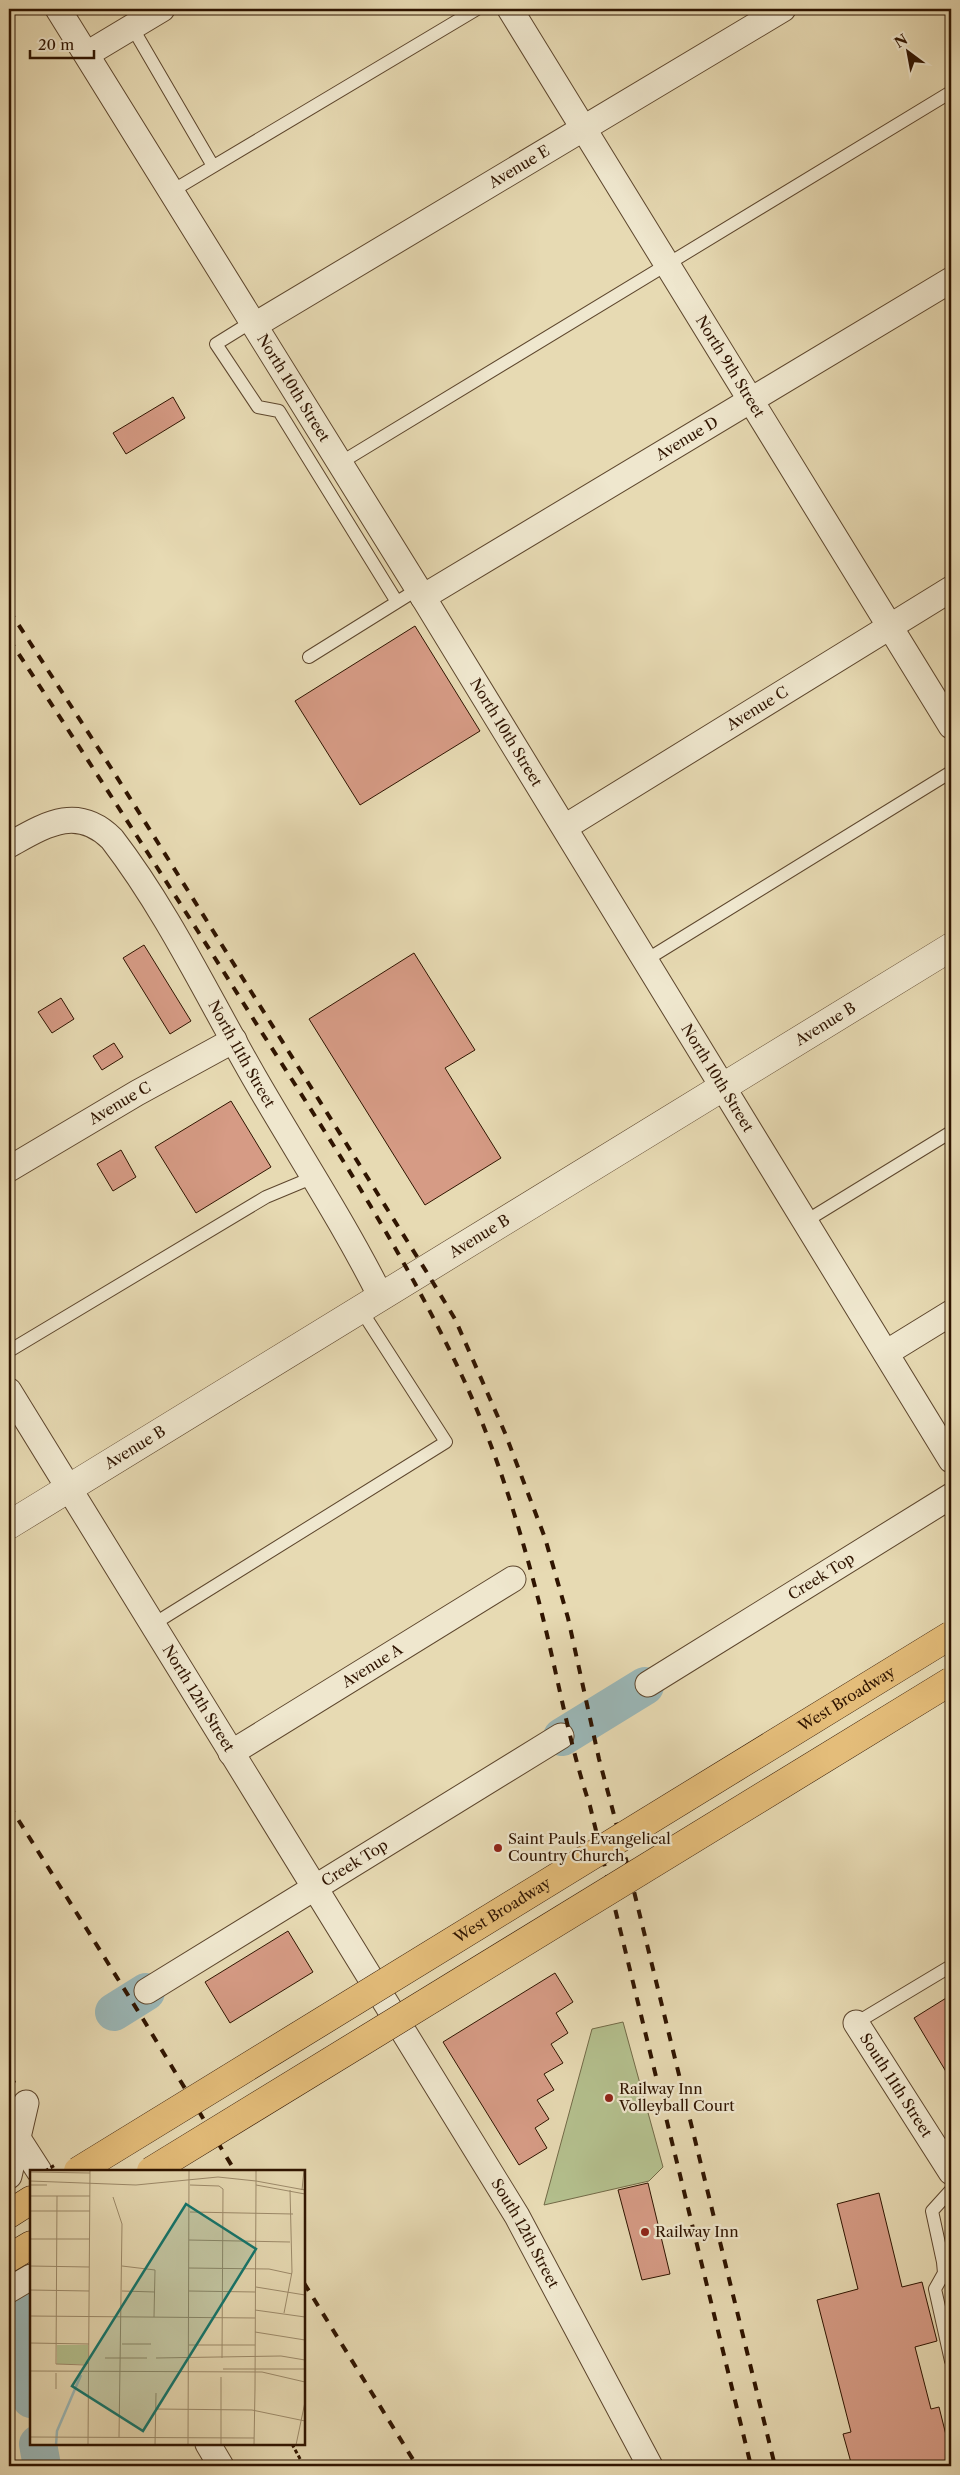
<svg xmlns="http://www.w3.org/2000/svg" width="960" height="2475" font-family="'Libre Caslon Text',serif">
<rect width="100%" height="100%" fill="#e7dab3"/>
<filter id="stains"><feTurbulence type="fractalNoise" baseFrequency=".004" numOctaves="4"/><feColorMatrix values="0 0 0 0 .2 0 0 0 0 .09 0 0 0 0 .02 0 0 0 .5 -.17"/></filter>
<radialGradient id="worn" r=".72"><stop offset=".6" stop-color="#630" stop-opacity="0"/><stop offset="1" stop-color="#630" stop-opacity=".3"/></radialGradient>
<!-- green -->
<path fill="#b4c08e" stroke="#726a47" d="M623 2022 663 2167 649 2181 544 2205 592 2029Z"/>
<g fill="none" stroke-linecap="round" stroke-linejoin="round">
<!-- river -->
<path stroke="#9bb8b8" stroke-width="38" d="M562 1737 645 1686
M114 2012 146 1992
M17 2306 31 2399
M38 2444 42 2466"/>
</g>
<!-- building -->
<path fill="#d69b85" stroke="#2f1400" d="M173 397 185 418 126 454 113 433Z
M415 626 480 731 360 805 295 701Z
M144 945 191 1021 170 1034 123 958Z
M414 953 475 1050 445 1068 501 1158 425 1205 309 1019Z
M61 998 74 1019 52 1033 38 1012Z
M114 1043 123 1057 102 1070 93 1056Z
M231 1101 271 1167 196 1213 155 1147Z
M121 1150 136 1177 113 1191 97 1164Z
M288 1931 313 1972 230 2023 205 1982Z
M555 1973 573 2002 556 2013 568 2033 551 2044 563 2063 544 2074 554 2090 537 2100 549 2119 535 2128 547 2148 519 2165 443 2042Z
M951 1995V2080L914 2018Z
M648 2183 670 2274 642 2280 618 2190Z
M879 2193 902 2287 922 2282 937 2341 915 2347 931 2409 939 2407 951 2455V2466H852L843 2434 851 2432 817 2300 858 2289 837 2204Z"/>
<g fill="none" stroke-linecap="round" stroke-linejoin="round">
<defs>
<path id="service" d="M132 27 213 166
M172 191 477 9
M253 321 216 344 258 407 279 411 397 602
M340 463 951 92
M309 657 418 589
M646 960 951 772
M806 1221 951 1132
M9 1351 266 1197 314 1177
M152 1625 446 1442 361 1310
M856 2023 951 1966
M951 2190 932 2211 943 2262 944 2273 935 2289 951 2361"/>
<g id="minor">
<path id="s1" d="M58 9 423 597 951 1460"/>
<path id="s2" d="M510 9 951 726"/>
<path d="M87 54 162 9"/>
<path id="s3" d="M255 325 783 9"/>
<path id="s4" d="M423 597 951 280"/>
<path id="s5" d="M565 827 951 589"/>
<path id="s6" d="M9 845C45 825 77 804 112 839 168 912 208 997 254 1077 296 1150 343 1221 381 1297"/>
<path id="s7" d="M9 1169 137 1093 234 1040"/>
<path d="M886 1353 951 1313"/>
<path id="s8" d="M9 1391 517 2216 650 2466"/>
<path id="s9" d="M648 1684 951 1496"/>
<path id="s10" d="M231 1753 513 1579"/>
<path id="s11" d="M147 1991 561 1736"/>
<path id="s12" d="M856 2023 951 2172"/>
<path d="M12 2129 39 2171"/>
<path d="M9 2176 26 2103"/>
<path d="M9 2290 31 2277"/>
<path d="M208 2444 221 2466"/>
</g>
<g id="tertiary">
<path id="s13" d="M9 1525 951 947"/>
</g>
<path id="primary" d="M9 2214 31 2200
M9 2258 31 2245"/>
</defs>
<!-- service casing -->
<use href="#service" stroke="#5d462d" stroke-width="14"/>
<!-- minor casing -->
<use href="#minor" stroke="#5d462d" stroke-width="27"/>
<!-- tertiary casing -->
<use href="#tertiary" stroke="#5d462d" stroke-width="29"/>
<!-- primary casing -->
<use href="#primary" stroke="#2f1400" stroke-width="29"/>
<!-- path -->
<path stroke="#2f1400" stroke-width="3" stroke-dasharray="4 2.5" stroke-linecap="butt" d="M9 2074 15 2083
M292 2444 304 2466"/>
<!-- service -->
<use href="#service" stroke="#efe7ce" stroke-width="12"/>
<!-- minor -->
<use href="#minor" stroke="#efe7ce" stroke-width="25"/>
<!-- tertiary -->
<use href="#tertiary" stroke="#efe7ce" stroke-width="28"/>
<!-- primary -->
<use href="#primary" stroke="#e4bd7a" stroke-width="28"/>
<!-- rail -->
<path stroke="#2f1400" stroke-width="4" stroke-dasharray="9 9" stroke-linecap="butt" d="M9 610 113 771 426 1271 455 1319 505 1433 545 1538 568 1618 599 1759 628 1867 775 2466
M9 639C93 768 177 897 259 1028 331 1141 405 1254 462 1376 497 1451 522 1534 542 1614 558 1678 569 1743 590 1806L751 2466
M9 1805 143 2019 235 2171
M304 2283 417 2466"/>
<defs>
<g id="primary-bridge">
<path id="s14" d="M78 2171 951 1635"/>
<path d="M151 2171 951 1681"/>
</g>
</defs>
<!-- primary-bridge casing -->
<use href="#primary-bridge" stroke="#2f1400" stroke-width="29" stroke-linecap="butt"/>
<!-- path-bridge -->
<path stroke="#2f1400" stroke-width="3" stroke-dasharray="4 2.5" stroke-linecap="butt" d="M45 2171 55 2165"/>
<!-- primary-bridge -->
<use href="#primary-bridge" stroke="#e4bd7a" stroke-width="28"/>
</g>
<!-- markers -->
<g fill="#8f2418" stroke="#efe7ce" stroke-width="2">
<circle cx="498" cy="1848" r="5"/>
<circle cx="609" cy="2098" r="5"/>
<circle cx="645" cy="2232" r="5"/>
</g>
<g text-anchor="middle" stroke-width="4.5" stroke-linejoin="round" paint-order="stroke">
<!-- street labels -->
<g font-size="15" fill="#2f1400" stroke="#efe7ce">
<text dy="5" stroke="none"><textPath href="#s3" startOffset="308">Avenue E</textPath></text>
<text dy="5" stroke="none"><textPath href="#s2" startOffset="420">North 9th Street</textPath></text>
<text dy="5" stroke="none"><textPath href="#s1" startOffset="446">North 10th Street</textPath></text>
<text dy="5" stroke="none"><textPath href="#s4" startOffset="308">Avenue D</textPath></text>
<text dy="5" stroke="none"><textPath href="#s5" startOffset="226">Avenue C</textPath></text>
<text dy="5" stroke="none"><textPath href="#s1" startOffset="851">North 10th Street</textPath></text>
<text dy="5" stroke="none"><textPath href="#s13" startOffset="958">Avenue B</textPath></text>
<text dy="5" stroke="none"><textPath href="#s6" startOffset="365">North 11th Street</textPath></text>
<text dy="5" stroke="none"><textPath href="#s1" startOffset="1256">North 10th Street</textPath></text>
<text dy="5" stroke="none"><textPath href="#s7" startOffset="129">Avenue C</textPath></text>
<text dy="5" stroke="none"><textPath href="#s13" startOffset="552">Avenue B</textPath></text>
<text dy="5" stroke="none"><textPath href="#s13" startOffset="148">Avenue B</textPath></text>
<text dy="5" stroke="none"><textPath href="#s9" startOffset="204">Creek Top</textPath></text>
<text dy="5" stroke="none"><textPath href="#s10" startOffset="166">Avenue A</textPath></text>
<text dy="5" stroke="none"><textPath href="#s14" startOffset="902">West Broadway</textPath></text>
<text dy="5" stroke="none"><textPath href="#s8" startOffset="361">North 12th Street</textPath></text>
<text dy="5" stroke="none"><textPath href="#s11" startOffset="244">Creek Top</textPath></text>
<text dy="5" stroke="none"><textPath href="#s14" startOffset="498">West Broadway</textPath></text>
<text dy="5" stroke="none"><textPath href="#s12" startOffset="74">South 11th Street</textPath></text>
<text dy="5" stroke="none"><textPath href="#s8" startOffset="988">South 12th Street</textPath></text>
</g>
<!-- poi labels -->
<g font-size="15" fill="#2f1400" stroke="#efe7ce" text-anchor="start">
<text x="508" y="1844">Saint Pauls Evangelical<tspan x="508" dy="17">Country Church</tspan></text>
<text x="619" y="2094">Railway Inn<tspan x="619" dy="17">Volleyball Court</tspan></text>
<text x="655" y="2237">Railway Inn</text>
</g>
</g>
<!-- overview -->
<g transform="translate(30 2170)">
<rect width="275" height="275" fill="#e7dab3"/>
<path d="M27 175H58V191L54 194H27Z" fill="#b4c08e"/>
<path fill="none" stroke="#9bb8b8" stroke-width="2.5" d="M26 275 27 261 51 205"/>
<path fill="none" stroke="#9d8b6b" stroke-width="1" d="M226 0V11L275 20M0 2 60 3M0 11 106 15 188 7 226 11 225 218M0 15H17M160 15 189 16 193 19 192 188M226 15 275 24M272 20 274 0M0 26H60M27 26 26 194 56 195 59 192M83 27 92 54 89 267M0 41H60M160 42 263 44M0 69H59M159 70 260 72M0 96 59 97M92 96 125 100 124 147M159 98 239 99 262 104M226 117 275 125M0 120 59 121M92 121 125 122M159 121 226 122M225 140 275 147M254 143 262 102 260 20M0 146 225 148M225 162 275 170M0 173 59 174M92 174H121M159 175H225M75 188H117M126 188 251 186 275 190M193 199H275M0 201 232 202 275 212M26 219V203M126 239 222 240 275 251M0 267 224 268M58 275 60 0M125 275 126 223M158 275 159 0M191 275V207M224 275 225 218M266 275 275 232"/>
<path fill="#0f766e" fill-opacity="0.15" stroke="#0f766e" stroke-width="2.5" d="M156 34 226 79 113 261 42 216Z"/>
<rect width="275" height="275" fill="none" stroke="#2f1400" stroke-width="2.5"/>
</g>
<!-- margin -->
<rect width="960" height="2475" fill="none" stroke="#e7dab3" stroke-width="30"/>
<rect x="10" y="10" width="940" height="2455" fill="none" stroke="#2f1400" stroke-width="2.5"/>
<rect x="15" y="15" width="930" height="2445" fill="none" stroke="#2f1400"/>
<!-- north arrow -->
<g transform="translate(908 52) rotate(328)" stroke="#efe7ce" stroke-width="4" paint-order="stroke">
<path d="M0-4L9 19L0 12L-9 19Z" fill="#2f1400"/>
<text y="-8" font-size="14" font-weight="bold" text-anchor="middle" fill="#2f1400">N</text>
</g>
<!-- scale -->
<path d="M30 50v8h64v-8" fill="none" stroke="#2f1400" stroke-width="2.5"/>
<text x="38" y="50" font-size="15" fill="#2f1400" stroke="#efe7ce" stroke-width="4" paint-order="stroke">20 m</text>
<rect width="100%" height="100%" filter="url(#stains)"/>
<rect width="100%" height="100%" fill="url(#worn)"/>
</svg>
